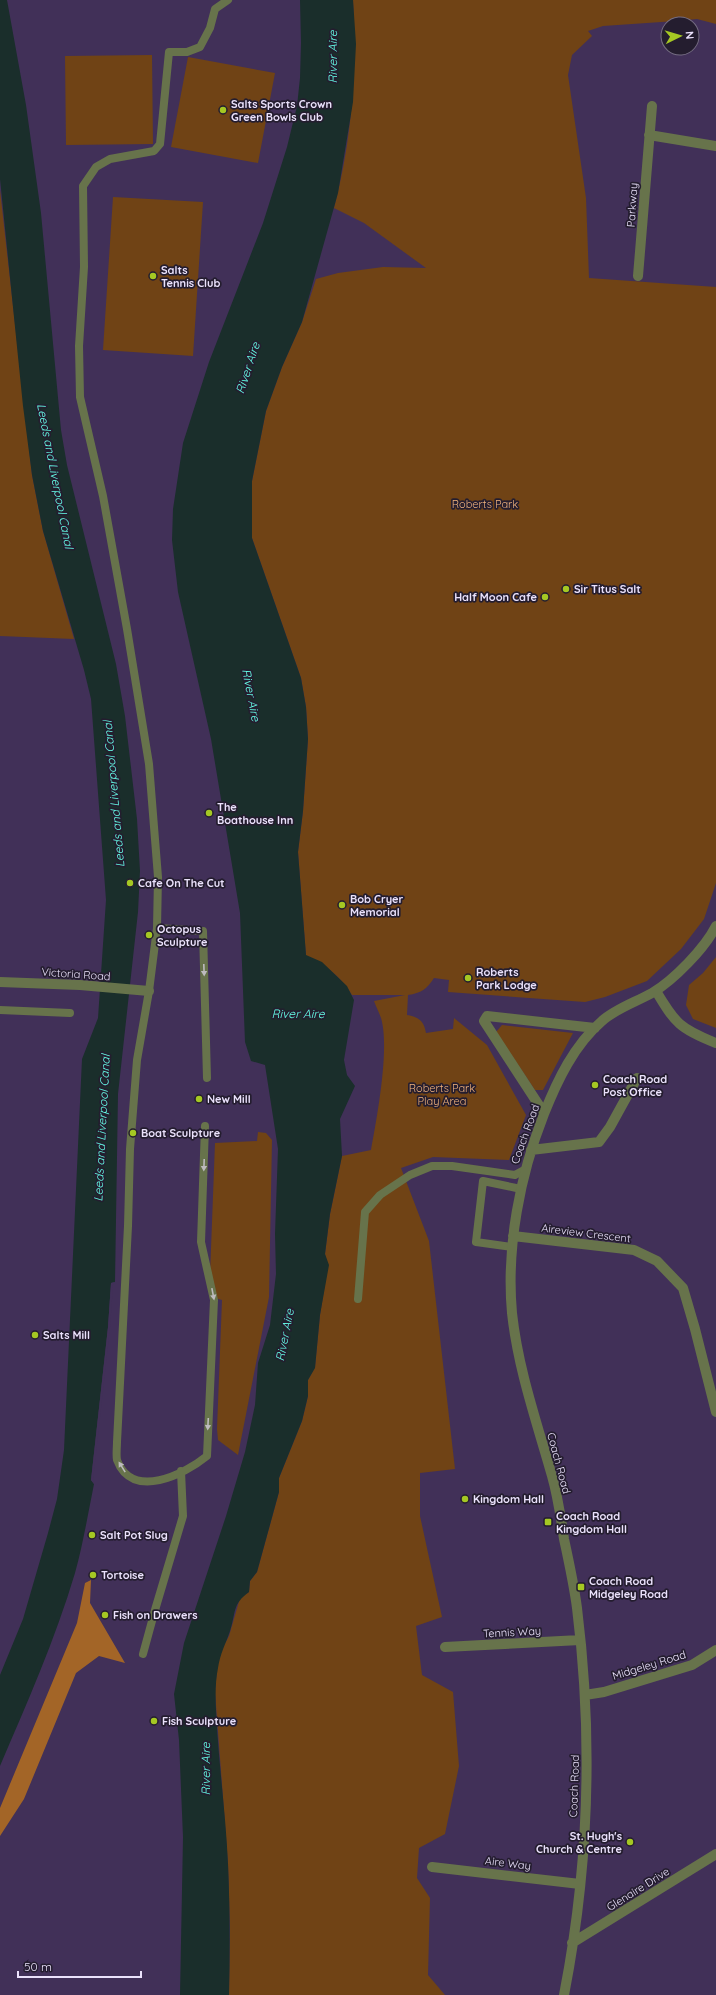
<svg xmlns="http://www.w3.org/2000/svg" width="716" height="1995" font-family="Quicksand,sans-serif">
<rect width="100%" height="100%" fill="#413058"/>
<!-- green -->
<path fill="#704315" d="M353 0H716V24L697 19 676 21 603 26 588 31 592 36 572 55 568 75 586 198 589 278 716 287V883L704 919 681 949 647 981 605 997 585 1002 448 992 449 980 434 978C427 989 421 993 408 995L407 1015C419 1017 424 1021 426 1033L453 1029 454 1018 487 1045 526 1115 509 1160 433 1157 401 1168 429 1241 455 1469 420 1473V1516L442 1617 416 1626 422 1675 453 1692 459 1766 445 1834 419 1848 417 1878 430 1898 428 1975 445 1995H229L230 1928 228 1864 215 1692 217 1668 222 1649 229 1636 240 1598 249 1592 250 1581 257 1572 279 1492V1478L302 1421 308 1396V1380L315 1367 320 1315 328 1265 325 1254 330 1214 342 1156 371 1150C377 1117 390 1048 381 1018 379 1012 376 1007 374 1001L405 995H352C341 977 325 964 306 956L298 852 303 811 308 739 306 707 301 678 252 538 251 513 252 481 266 411 282 367 302 322 316 279 338 273 383 267 426 268 364 223 334 208C352 140 357 70 353 0Z
M152 55 153 144 66 145 65 56Z
M188 57 275 73 258 163 171 147Z
M0 190 32 475 43 531 74 639 0 636Z
M113 197 203 202 193 356 103 350Z
M716 957V1028L693 1019 686 1005 689 985 703 973Z
M502 1025 573 1033 543 1090H535L496 1032Z
M258 1132 266 1133 272 1140 269 1297 238 1455 218 1440 217 1429 222 1300 215 1298 210 1275 215 1143 257 1141Z"/>
<!-- forest -->
<path fill="#a36527" d="M91 1580 90 1603 125 1663 99 1656 76 1673 24 1799 0 1836V1808L77 1623 85 1583Z"/>
<!-- water -->
<path fill="#1a2e2b" d="M0 0H7L26 105 41 213 61 430 67 465 116 664 125 716 137 819 140 871 138 912 118 1094 115 1282 111 1283 108 1327 91 1480 94 1484C88 1514 83 1544 75 1573 55 1640 27 1703 0 1766V1675L23 1619 48 1533 57 1499 64 1450 82 1059 98 1018 106 900 91 699 84 670 43 531 32 475 23 406 0 179Z
M300 0H353L356 44 353 102 338 193 302 322 282 367 266 411 252 481V538L301 678 306 707 308 739 303 811 298 852 306 955 322 962 347 986 354 1000 344 1060 347 1075 355 1086 340 1119 342 1156 330 1214 325 1254 329 1265 320 1315 315 1368 308 1380V1396L302 1421 279 1478V1492L257 1572 250 1581 249 1592C232 1604 236 1613 230 1631 226 1643 220 1654 218 1668 214 1688 216 1708 217 1728 220 1774 226 1819 228 1864 230 1908 230 1951 229 1995H180L183 1837 179 1740 174 1694 184 1643 226 1516 245 1452 255 1405 258 1363 270 1325 276 1274 275 1234 278 1149 265 1065 251 1061 245 1042 240 913 211 739 178 592 172 540 173 509 183 443 209 362 263 223 287 147 297 106 300 78 301 43Z"/>
<!-- pier -->
<path fill="#413058" d="M115 1282 113 1285 110 1327 93 1480 94 1484 91 1480 108 1327 111 1283Z"/>
<g fill="none" stroke-linecap="round" stroke-linejoin="round">
<!-- service -->
<path stroke="#67734b" stroke-width="8" d="M157 928 203 931 207 1078
M0 1010 70 1013
M205 1126 201 1242 214 1300 207 1456C185 1474 132 1501 117 1460 116 1455 117 1447 117 1442L128 1226 130 1149 137 1060 149 991 157 928 158 877 149 764 127 629 103 496 80 397 79 346 84 267 83 186 96 167 110 159 154 151 160 144 169 52H187L200 47 210 28 215 9 228 0
M512 1247 476 1242 483 1181 521 1189
M358 1299 365 1212 380 1195 410 1175 432 1166H452L515 1175 524 1170
M143 1654 155 1610 183 1516 181 1471"/>
<!-- minor -->
<path stroke="#67734b" stroke-width="10" d="M649 135 716 146
M638 276 652 106
M0 982 80 985 149 991
M656 991C675 1023 680 1029 716 1043
M544 1113 484 1021 487 1016 595 1028
M531 1150 599 1142 610 1127 637 1078
M513 1236 634 1250 657 1261 683 1288 695 1329 716 1412
M445 1647 580 1640
M585 1695 604 1692 692 1665 716 1650
M432 1867 580 1884
M572 1943 716 1854
M564 1995C589 1867 593 1737 577 1608 574 1585 569 1562 564 1539 561 1518 558 1497 552 1476 537 1423 518 1369 512 1313 506 1247 520 1175 544 1114 557 1081 574 1045 602 1021 615 1009 636 1002 652 993 674 980 705 948 716 926"/>
</g>
<!-- one-way arrows -->
<defs><path id="oneway-solid" d="M-6-.8H1V-3.2L6.5 0L1 3.2V.8H-6Z"/></defs>
<g fill="#bdbbbe">
<use href="#oneway-solid" transform="translate(204 970) rotate(88)"/>
<use href="#oneway-solid" transform="translate(204 1165) rotate(92)"/>
<use href="#oneway-solid" transform="translate(213 1294) rotate(79)"/>
<use href="#oneway-solid" transform="translate(208 1424) rotate(93)"/>
<use href="#oneway-solid" transform="translate(122 1467) rotate(-122)"/>
</g>
<!-- markers -->
<g fill="#a5c823" stroke="#241d2f" stroke-width="1.5">
<circle cx="223" cy="110" r="4"/>
<circle cx="153" cy="276" r="4"/>
<circle cx="566" cy="589" r="4"/>
<circle cx="545" cy="597" r="4"/>
<circle cx="209" cy="813" r="4"/>
<circle cx="130" cy="883" r="4"/>
<circle cx="342" cy="905" r="4"/>
<circle cx="149" cy="935" r="4"/>
<circle cx="468" cy="978" r="4"/>
<circle cx="595" cy="1085" r="4"/>
<circle cx="199" cy="1099" r="4"/>
<circle cx="133" cy="1133" r="4"/>
<circle cx="35" cy="1335" r="4"/>
<circle cx="465" cy="1499" r="4"/>
<rect x="544" y="1518" width="8" height="8" rx="2"/>
<circle cx="92" cy="1535" r="4"/>
<circle cx="93" cy="1575" r="4"/>
<rect x="577" y="1583" width="8" height="8" rx="2"/>
<circle cx="105" cy="1615" r="4"/>
<circle cx="154" cy="1721" r="4"/>
<circle cx="630" cy="1842" r="4"/>
</g>
<g text-anchor="middle" stroke-width="3.5" stroke-linejoin="round" paint-order="stroke">
<!-- poi labels -->
<g font-size="11" font-weight="bold" fill="#ebe2fc" stroke="#241d2f" text-anchor="start">
<text x="231" y="108">Salts Sports Crown<tspan x="231" dy="13">Green Bowls Club</tspan></text>
<text x="161" y="274">Salts<tspan x="161" dy="13">Tennis Club</tspan></text>
<text x="574" y="593">Sir Titus Salt</text>
<text x="537" y="601" text-anchor="end">Half Moon Cafe</text>
<text x="217" y="811">The<tspan x="217" dy="13">Boathouse Inn</tspan></text>
<text x="138" y="887">Cafe On The Cut</text>
<text x="350" y="903">Bob Cryer<tspan x="350" dy="13">Memorial</tspan></text>
<text x="157" y="933">Octopus<tspan x="157" dy="13">Sculpture</tspan></text>
<text x="476" y="976">Roberts<tspan x="476" dy="13">Park Lodge</tspan></text>
<text x="603" y="1083">Coach Road<tspan x="603" dy="13">Post Office</tspan></text>
<text x="207" y="1103">New Mill</text>
<text x="141" y="1137">Boat Sculpture</text>
<text x="43" y="1339">Salts Mill</text>
<text x="473" y="1503">Kingdom Hall</text>
<text x="556" y="1520">Coach Road<tspan x="556" dy="13">Kingdom Hall</tspan></text>
<text x="100" y="1539">Salt Pot Slug</text>
<text x="101" y="1579">Tortoise</text>
<text x="589" y="1585">Coach Road<tspan x="589" dy="13">Midgeley Road</tspan></text>
<text x="113" y="1619">Fish on Drawers</text>
<text x="162" y="1725">Fish Sculpture</text>
<text x="622" y="1840" text-anchor="end">St. Hugh's<tspan x="622" dy="13">Church &amp; Centre</tspan></text>
</g>
<!-- street labels -->
<g font-size="11" fill="#ebe2fc" stroke="#241d2f">
<text transform="translate(632 205) rotate(-86)" y="4">Parkway</text>
<text transform="translate(76 974) rotate(4)" y="4">Victoria Road</text>
<text transform="translate(525 1134) rotate(-70)" y="4">Coach Road</text>
<text transform="translate(586 1233) rotate(7)" y="4">Aireview Crescent</text>
<text transform="translate(559 1463) rotate(75)" y="4">Coach Road</text>
<text transform="translate(512 1632) rotate(-3)" y="4">Tennis Way</text>
<text transform="translate(649 1665) rotate(-17)" y="4">Midgeley Road</text>
<text transform="translate(574 1786) rotate(-88)" y="4">Coach Road</text>
<text transform="translate(508 1863) rotate(7)" y="4">Aire Way</text>
<text transform="translate(638 1889) rotate(-32)" y="4">Glenaire Drive</text>
</g>
<!-- park labels -->
<g font-size="11" fill="#f1b37d" stroke="#241d2f">
<text x="485" y="508">Roberts Park</text>
<text x="442" y="1092">Roberts Park<tspan x="442" dy="13">Play Area</tspan></text>
</g>
<!-- water labels -->
<g font-size="12" font-style="italic" fill="#65ffe8" stroke="#241d2f">
<text transform="translate(333 57) rotate(-90)" y="4">River Aire</text>
<text transform="translate(248 368) rotate(-72)" y="4">River Aire</text>
<text transform="translate(55 476) rotate(79)" y="4">Leeds and Liverpool Canal</text>
<text transform="translate(251 695) rotate(79)" y="4">River Aire</text>
<text transform="translate(114 794) rotate(-95)" y="4">Leeds and Liverpool Canal</text>
<text x="298" y="1018">River Aire</text>
<text transform="translate(102 1128) rotate(-87)" y="4">Leeds and Liverpool Canal</text>
<text transform="translate(285 1335) rotate(-79)" y="4">River Aire</text>
<text transform="translate(206 1769) rotate(-90)" y="4">River Aire</text>
</g>
</g>
<!-- north arrow -->
<g transform="translate(680 36) rotate(85)"><circle r="19" fill="#241d2f" stroke="#746c81"/>
<path d="M0-3L7 15L0 10L-7 15Z" fill="#a5c823"/>
<text y="-6" font-size="11" font-weight="bold" text-anchor="middle" fill="#ebe2fc">N</text>
</g>
<!-- scale -->
<path d="M18 1971v6h123v-6" fill="none" stroke="#ebe2fc" stroke-width="2"/>
<text x="24" y="1971" font-size="12" fill="#ebe2fc" stroke="#241d2f" stroke-width="3" paint-order="stroke">50 m</text>
</svg>
